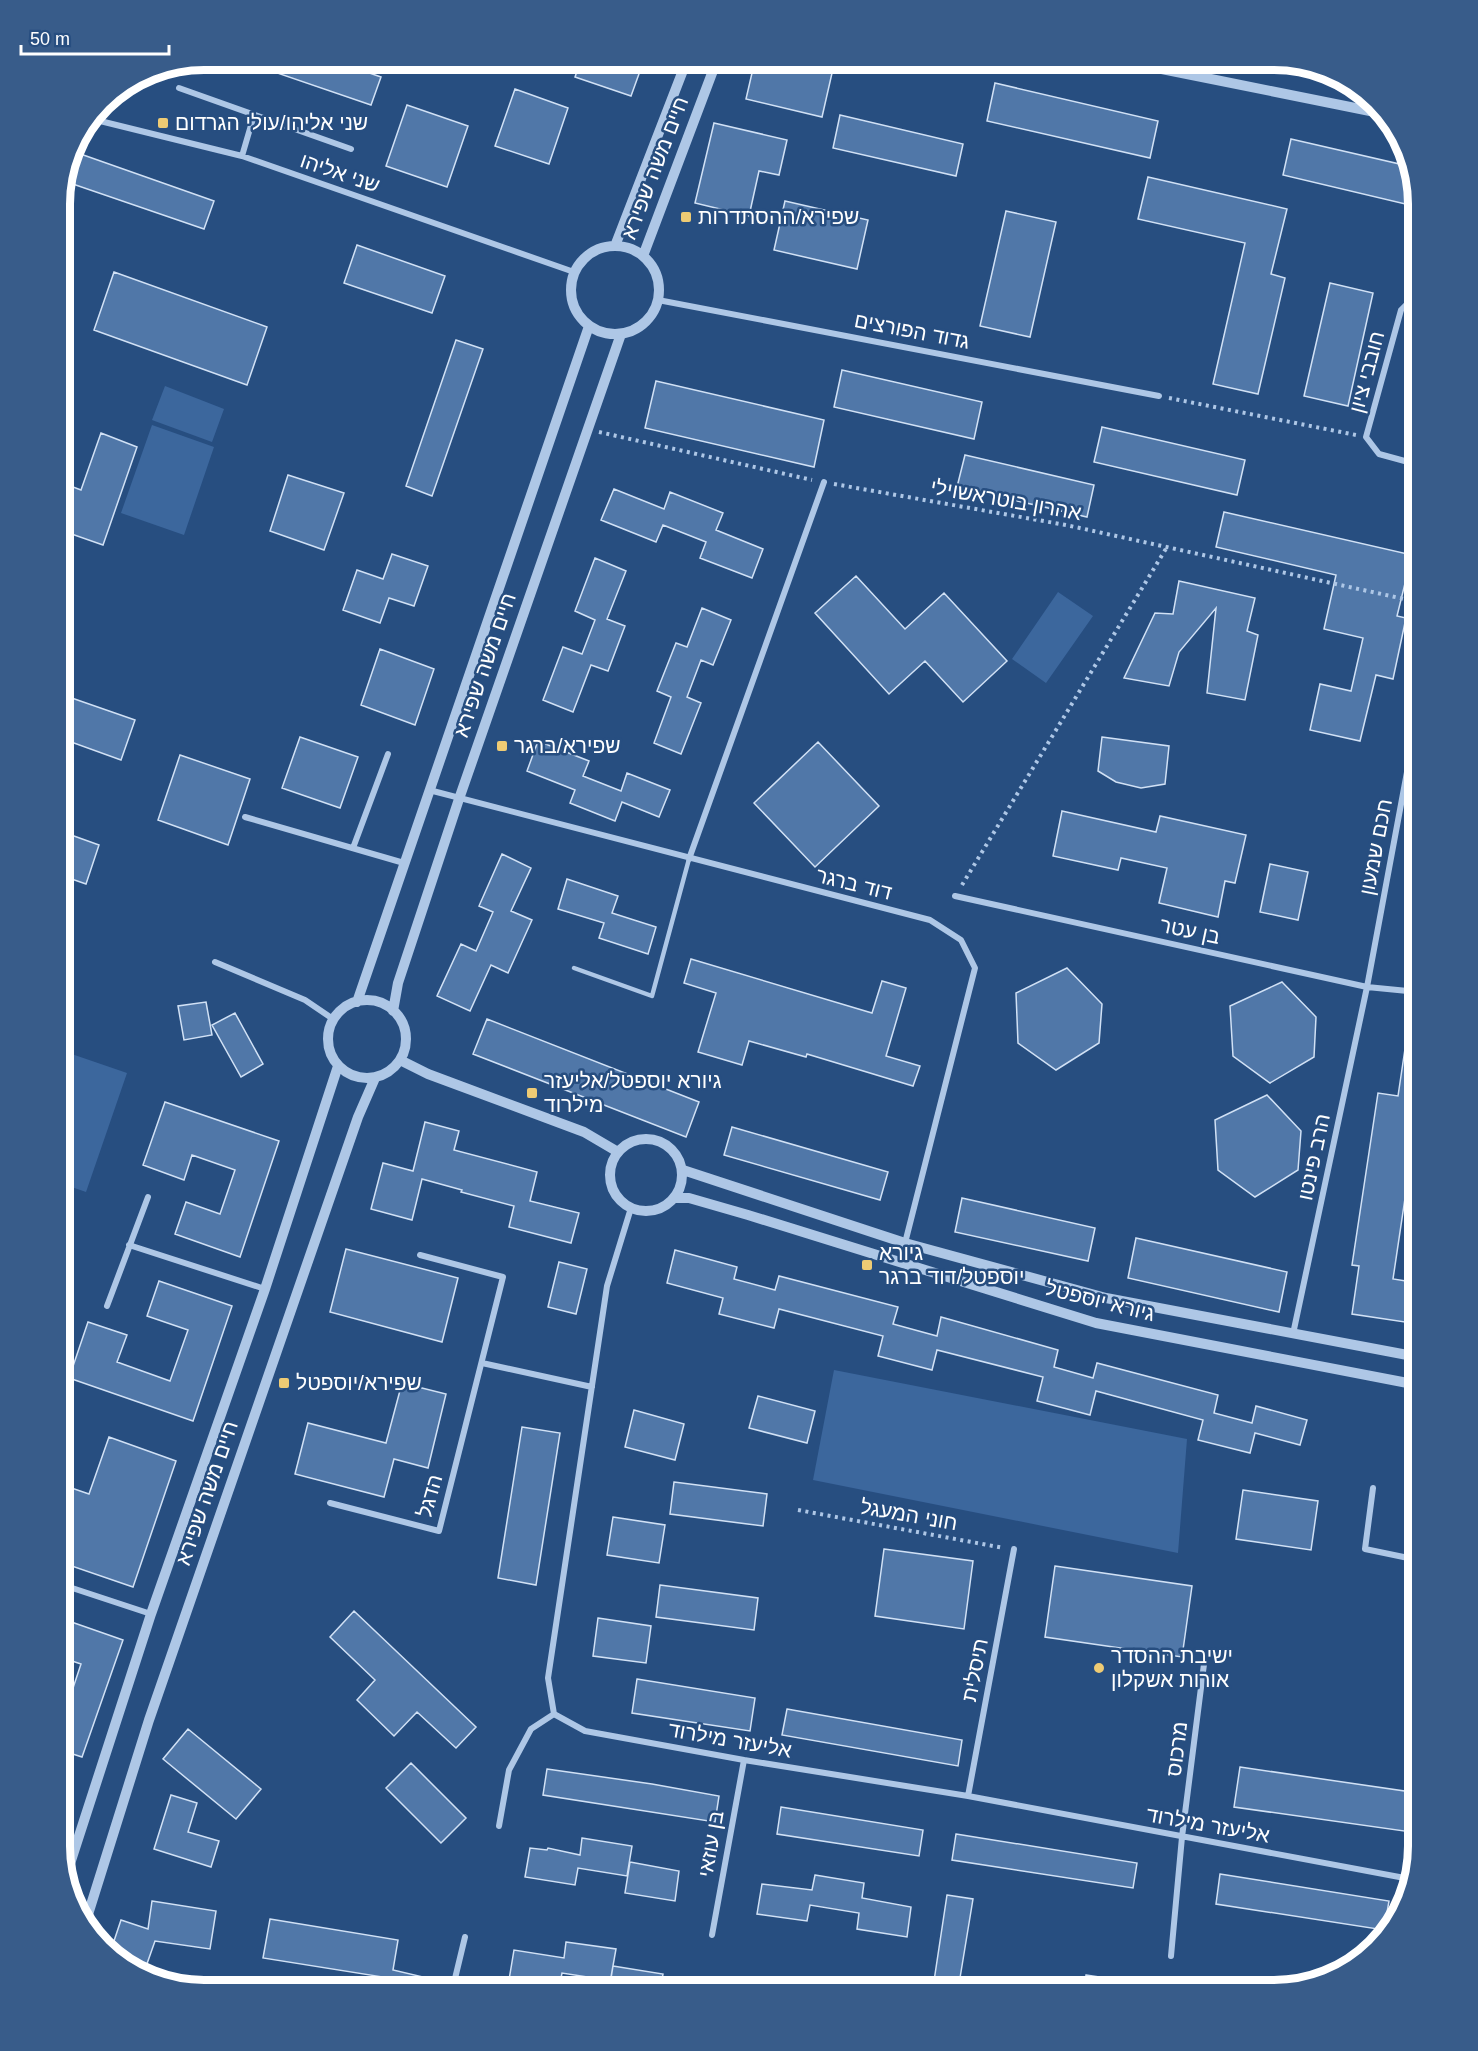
<svg xmlns="http://www.w3.org/2000/svg" width="1478" height="2051" font-family="Arial,'Noto Sans Hebrew',sans-serif">
<rect width="100%" height="100%" fill="#274e80"/>
<!-- green -->
<path fill="#3c679d" d="M165 386 224 409 212 442 152 420Z
M152 425 214 447 184 535 121 513Z
M1058 592 1093 616 1046 683 1012 659Z
M60 1050 127 1073 86 1192 60 1183Z
M834 1370 1187 1439 1178 1553 813 1480Z"/>
<!-- building -->
<path fill="#5077a8" stroke="#d1e1f5" stroke-width="1.5" d="M248 60H332L381 77 371 105 248 63Z
M581 60H644L631 96 575 77Z
M755 60H835L822 117 746 99Z
M995 83 1158 121 1150 158 987 121Z
M515 89 568 108 549 164 495 146Z
M407 105 468 126 447 187 386 166Z
M840 115 963 144 956 176 833 148Z
M714 123 787 140 779 175 759 171 749 216 695 203Z
M1291 139 1408 166 1418 207 1283 175Z
M72 151 214 201 204 229 64 181Z
M1148 177 1287 209 1271 274 1285 278 1258 394 1213 384 1245 243 1138 219Z
M785 201 868 220 857 269 774 250Z
M1006 211 1056 222 1030 337 980 326Z
M357 245 445 276 432 313 344 283Z
M114 272 267 327 247 385 94 330Z
M1330 283 1373 293 1348 406 1304 396Z
M456 340 483 349 432 496 406 486Z
M842 370 982 402 974 439 834 407Z
M656 381 824 420 814 467 645 428Z
M1102 427 1245 460 1237 495 1094 462Z
M101 433 137 447 103 545 60 530V482L81 490Z
M965 455 1094 485 1087 517 957 487Z
M288 475 344 493 324 550 270 531Z
M614 489 664 509 670 492 723 513 716 530 763 549 752 578 700 558 706 542 663 525 656 542 601 520Z
M1224 512 1412 555 1397 616 1406 618 1393 679 1376 675 1360 741 1310 730 1320 684 1351 691 1363 638 1324 629 1336 575 1216 547Z
M392 554 428 566 414 606 389 598 380 623 343 610 357 570 383 579Z
M595 558 626 571 607 619 625 626 608 671 591 665 573 712 543 700 563 647 582 654 595 620 575 611Z
M856 576 905 629 944 593 1007 661 963 702 925 661 889 694 815 613Z
M1179 581 1255 598 1247 631 1258 635 1245 700 1207 693 1216 608 1179 652 1169 686 1124 678 1155 613 1173 614Z
M702 608 731 620 713 665 701 660 687 697 701 703 681 754 654 743 671 697 657 691 676 643 687 647Z
M380 649 434 669 415 725 361 705Z
M66 696 135 720 121 760 60 738V712Z
M300 737 358 757 340 808 282 788Z
M1102 737 1169 746 1165 784 1141 788 1116 782 1098 771Z
M538 741 589 761 583 776 621 791 627 773 670 790 659 817 622 802 615 821 570 803 575 790 527 771Z
M818 742 879 806 815 867 754 803Z
M180 755 250 779 228 845 158 820Z
M1062 811 1156 832 1160 816 1246 835 1235 883 1225 881 1218 917 1159 903 1167 868 1121 858 1118 870 1053 856Z
M60 831 99 845 86 884 60 875Z
M502 854 531 868 511 911 532 920 508 973 491 965 470 1011 437 996 461 944 476 951 493 912 479 906Z
M1270 864 1308 872 1298 920 1260 912Z
M567 879 618 896 612 913 656 927 648 954 599 938 604 923 558 909Z
M691 959 872 1013 882 981 906 988 886 1056 920 1066 913 1086 807 1054 806 1057 749 1041 742 1065 698 1052 716 993 684 983Z
M1067 968 1102 1004 1099 1043 1056 1070 1018 1043 1016 993Z
M1282 982 1316 1017 1314 1057 1270 1083 1233 1056 1230 1006Z
M206 1002 212 1035 184 1040 178 1006Z
M235 1013 263 1064 241 1077 212 1025Z
M487 1019 699 1102 686 1137 473 1054Z
M1409 1022 1418 1023V1111L1393 1279 1418 1283V1324L1352 1314 1359 1266 1352 1265 1378 1093 1398 1096Z
M1267 1095 1301 1131 1298 1170 1255 1197 1218 1170 1215 1120Z
M165 1102 279 1141 240 1257 175 1234 186 1202 220 1214 235 1170 192 1155 184 1180 143 1165Z
M425 1122 459 1131 454 1150 537 1172 530 1201 579 1213 571 1243 509 1227 514 1206 461 1192 462 1190 422 1179 412 1220 371 1209 383 1163 413 1171Z
M732 1127 888 1172 880 1200 724 1155Z
M962 1198 1095 1228 1088 1261 955 1232Z
M1136 1238 1287 1272 1279 1312 1128 1278Z
M346 1249 458 1278 442 1342 330 1312Z
M675 1250 737 1267 734 1279 775 1290 779 1276 898 1307 893 1324 937 1336 941 1317 1058 1350 1054 1367 1093 1378 1097 1363 1218 1395 1214 1413 1252 1423 1256 1406 1307 1420 1300 1445 1255 1433 1250 1453 1198 1440 1203 1420 1096 1391 1090 1415 1037 1401 1043 1377 937 1350 932 1370 878 1356 883 1336 779 1309 774 1328 719 1314 723 1298 667 1283Z
M559 1262 587 1269 576 1314 548 1307Z
M159 1281 232 1306 193 1421 69 1378 88 1322 127 1335 117 1362 170 1381 188 1330 147 1316Z
M402 1383 446 1394 428 1468 394 1459 384 1497 295 1474 308 1423 386 1443Z
M758 1396 815 1411 807 1443 749 1428Z
M634 1410 684 1424 675 1460 625 1447Z
M522 1427 560 1433 536 1585 498 1578Z
M109 1437 176 1461 133 1587 60 1562V1484L89 1494Z
M674 1482 767 1494 763 1526 670 1514Z
M1243 1490 1318 1501 1311 1550 1236 1539Z
M613 1517 665 1525 659 1563 607 1555Z
M884 1549 973 1561 964 1629 875 1616Z
M1055 1566 1192 1586 1182 1657 1045 1637Z
M660 1585 758 1598 754 1630 656 1617Z
M354 1611 476 1727 456 1748 417 1712 394 1736 357 1700 375 1680 330 1637Z
M60 1618 123 1640 82 1757 60 1750V1704L67 1706 81 1664 60 1657Z
M598 1618 651 1626 646 1663 593 1656Z
M637 1679 755 1698 750 1731 632 1713Z
M787 1709 962 1740 958 1766 782 1735Z
M188 1729 261 1789 236 1819 163 1759Z
M411 1763 466 1818 441 1843 386 1788Z
M1240 1767 1418 1793V1833L1234 1807Z
M547 1769 652 1784 719 1796 715 1822 543 1795Z
M171 1795 197 1803 188 1832 219 1841 211 1867 154 1849Z
M781 1807 923 1830 919 1856 777 1834Z
M956 1834 1137 1863 1133 1888 952 1860Z
M582 1838 632 1846 627 1876 578 1868 575 1885 525 1877 530 1848 547 1850 548 1848 580 1855Z
M630 1862 679 1871 675 1901 625 1893Z
M1220 1874 1389 1901 1384 1930 1216 1904Z
M815 1875 864 1883 862 1898 911 1907 907 1937 857 1929 859 1913 810 1905 807 1921 757 1914 762 1884 812 1890Z
M947 1895 973 1899 959 1984 934 1981Z
M152 1901 216 1911 210 1949 155 1941 143 1975 132 1972 114 1954 116 1948 112 1947 121 1920 148 1929Z
M270 1919 398 1940 393 1970 423 1977 420 1991H380L383 1977 263 1958Z
M566 1942 616 1949 611 1977 594 1978 562 1973 559 1988 509 1980 514 1950 564 1958Z
M613 1966 663 1974 660 1991H609Z
M1086 1975 1132 1982 1131 1991H1084Z"/>
<g fill="none" stroke-linecap="round" stroke-linejoin="round">
<!-- path -->
<path stroke="#aec7e6" stroke-width="4" stroke-dasharray="3 4.5" stroke-linecap="butt" d="M1169 398 1356 435
M599 432 812 480
M1414 472 1418 496
M834 484 1066 525 1418 602
M962 885 1167 547
M798 1510 1004 1548"/>
<!-- service -->
<path stroke="#aec7e6" stroke-width="4.5" d="M574 968 652 996 689 859"/>
<!-- minor -->
<path stroke="#aec7e6" stroke-width="6" d="M179 88 351 149
M92 119 242 156 574 272
M242 156 254 115
M658 300 1159 396
M1418 457 1412 463 1379 454 1366 437 1401 310 1414 297 1418 298
M429 790 930 920 961 940 975 968 905 1243
M245 817 404 863
M353 848 388 754
M689 859 824 482
M955 896 1367 987 1418 992
M215 962 305 1000 333 1019
M631 1208 607 1286 548 1678 554 1714 585 1731 744 1760 968 1796 1410 1879
M129 1245 265 1289
M107 1306 148 1197
M1293 1334 1367 987 1418 713
M482 1363 592 1387
M1373 1488 1365 1549 1418 1560
M330 1503 439 1531 503 1277 420 1255
M60 1584 151 1614
M968 1796 1014 1549
M499 1826 509 1770 531 1729 554 1714
M712 1935 744 1760
M1171 1956 1182 1837 1204 1664
M452 1991 465 1937"/>
<!-- tertiary -->
<path stroke="#aec7e6" stroke-width="10" d="M1117 60 1380 113
M1276 60 1296 64
M571 290a44 44 0 1 1 88 0a44 44 0 1 1-88 0Z
M615 246 687 60
M643 256 717 60
M328 1039a39 39 0 1 1 78 0a39 39 0 1 1-78 0Z
M357 1002 589 326
M393 1011 398 983 459 799 621 334
M400 1060 428 1074 584 1132 618 1152
M610 1175a36 36 0 1 1 72 0a36 36 0 1 1-72 0Z
M683 1170 905 1243 1106 1298 1418 1357
M676 1198H689L748 1215 1096 1323 1418 1385
M67 1873 151 1614 265 1289 338 1066
M85 1924 149 1720 358 1117 375 1078"/>
</g>
<!-- markers -->
<g fill="#eecb74" stroke="#274e80" stroke-width="2">
<rect x="157" y="117" width="12" height="12" rx="3"/>
<rect x="680" y="211" width="12" height="12" rx="3"/>
<rect x="496" y="740" width="12" height="12" rx="3"/>
<rect x="526" y="1087" width="12" height="12" rx="3"/>
<rect x="861" y="1259" width="12" height="12" rx="3"/>
<rect x="278" y="1377" width="12" height="12" rx="3"/>
<circle cx="1099" cy="1668" r="6"/>
</g>
<g text-anchor="middle" stroke-width="5" stroke-linejoin="round" paint-order="stroke">
<!-- poi labels -->
<g font-size="21" fill="#fff" stroke="#274e80" text-anchor="start">
<text x="175" y="130">שני אליהו/עולי הגרדום</text>
<text x="698" y="224">שפירא/ההסתדרות</text>
<text x="514" y="753">שפירא/ברגר</text>
<text x="544" y="1088">גיורא יוספטל/אליעזר<tspan x="544" dy="24">מילרוד</tspan></text>
<text x="879" y="1260">גיורא<tspan x="879" dy="24">יוספטל/דוד ברגר</tspan></text>
<text x="296" y="1390">שפירא/יוספטל</text>
<text x="1111" y="1663">ישיבת ההסדר<tspan x="1111" dy="24">אורות אשקלון</tspan></text>
</g>
<!-- street labels -->
<g font-size="21" fill="#fff" stroke="#274e80">
<text transform="translate(655 168) rotate(-69)" y="7">חיים משה שפירא</text>
<text transform="translate(340 173) rotate(19)" y="7">שני אליהו</text>
<text transform="translate(912 331) rotate(11)" y="7">גדוד הפורצים</text>
<text transform="translate(1367 372) rotate(-75)" y="7">חובבי ציון</text>
<text transform="translate(1006 500) rotate(10)" y="7">אהרון בוטראשוילי</text>
<text transform="translate(485 665) rotate(-71)" y="7">חיים משה שפירא</text>
<text transform="translate(1376 847) rotate(-79)" y="7">חכם שמעון</text>
<text transform="translate(854 884) rotate(14)" y="7">דוד ברגר</text>
<text transform="translate(1190 931) rotate(12)" y="7">בן עטר</text>
<text transform="translate(1314 1157) rotate(-78)" y="7">הרב פינטו</text>
<text transform="translate(1100 1301) rotate(14)" y="7">גיורא יוספטל</text>
<text transform="translate(207 1493) rotate(-71)" y="7">חיים משה שפירא</text>
<text transform="translate(430 1496) rotate(-74)" y="7">הדגל</text>
<text transform="translate(909 1515) rotate(10)" y="7">חוני המעגל</text>
<text transform="translate(975 1670) rotate(-79)" y="7">תיסלית</text>
<text transform="translate(730 1740) rotate(10)" y="7">אליעזר מילרוד</text>
<text transform="translate(1177 1749) rotate(-83)" y="7">מרכוס</text>
<text transform="translate(1208 1825) rotate(10)" y="7">אליעזר מילרוד</text>
<text transform="translate(711 1844) rotate(-80)" y="7">בן עוזאי</text>
</g>
</g>
<!-- crop -->
<path d="M0 0H1478V2051H0ZM204 70H1274A134 134 0 0 1 1408 204V1846A134 134 0 0 1 1274 1980H204A134 134 0 0 1 70 1846V204A134 134 0 0 1 204 70Z" fill="#385c8a" fill-rule="evenodd"/>
<path fill="none" stroke="#fff" stroke-width="8" d="M204 70H1274A134 134 0 0 1 1408 204V1846A134 134 0 0 1 1274 1980H204A134 134 0 0 1 70 1846V204A134 134 0 0 1 204 70Z"/>
<!-- scale -->
<path d="M21 45v9h148v-9" fill="none" stroke="#ffffff" stroke-width="3"/>
<text x="30" y="45" font-size="18" fill="#ffffff" stroke="#274e80" stroke-width="4.5" paint-order="stroke">50 m</text>
</svg>
